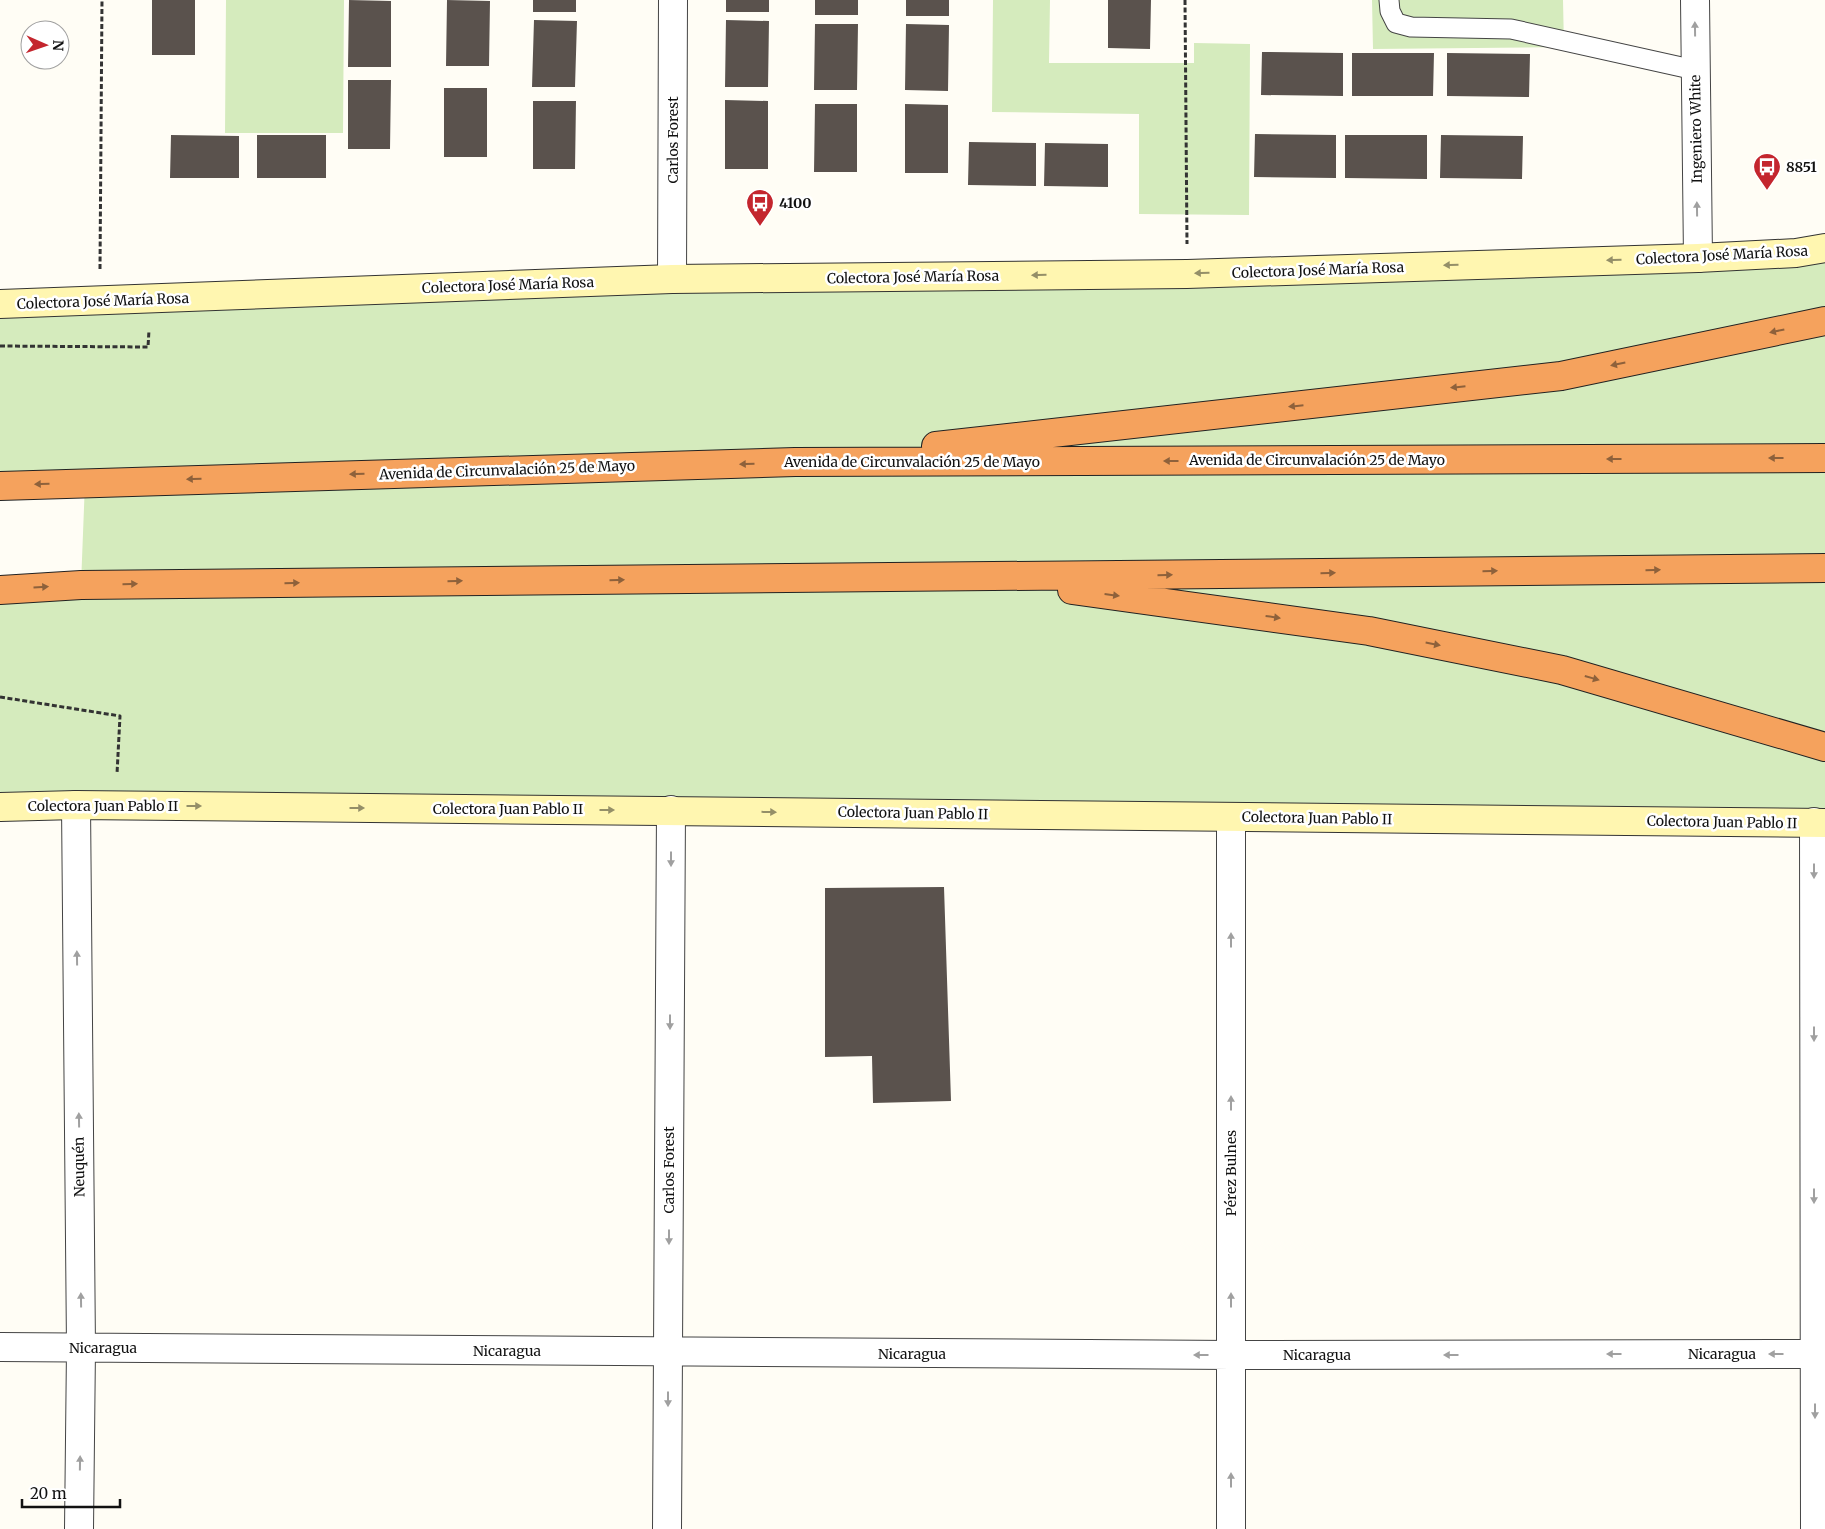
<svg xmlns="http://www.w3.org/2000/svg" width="1825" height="1529" font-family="Merriweather,serif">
<rect width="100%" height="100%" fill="#fffdf5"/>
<!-- green -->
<path fill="#d5ebbd" d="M226 0H344L343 133H225Z
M993 0H1050L1049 63H1194V43L1250 44 1249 215 1139 214V114L992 112Z
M1372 0H1563L1564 47 1373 49Z
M1825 248V823L0 807V590L81 585 85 482 0 486V304Z"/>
<!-- building -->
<path fill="#5a524d" d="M152 0H195V55H152Z
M349 0 391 1V67H348Z
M447 0 490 1 489 66H446Z
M533 0H576V12H533Z
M726 0H769V12H726Z
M815 0H858V15H815Z
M906 0H949V16H906Z
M1108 0H1151L1150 49 1108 48Z
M534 20 577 21 575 87H532Z
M726 20 769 21 768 87H725Z
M815 24H858L857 90H814Z
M906 24 949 25 948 91 905 90Z
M1262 52 1343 53V96L1261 95Z
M1352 53H1434L1433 96H1352Z
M1447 53 1530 54 1529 97 1447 96Z
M348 80H391L390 149H348Z
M444 88H487V157H444Z
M725 100 768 101V169H725Z
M533 101H576L575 169H533Z
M815 104H857V172H814Z
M905 104 948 105V173H905Z
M1255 134 1336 135V178L1254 177Z
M171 135 239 136V178H170Z
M257 135H326V178H257Z
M1345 135H1427V179L1345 178Z
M1441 135 1523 136 1522 179 1440 178Z
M969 142 1036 143V186L968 185Z
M1045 143 1108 144V187L1044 186Z
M944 887 951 1101 873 1103 872 1056 825 1057V888Z"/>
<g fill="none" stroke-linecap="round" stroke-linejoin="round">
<defs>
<path id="lane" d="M1389 0 1390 11 1396 23 1411 27 1511 29 1695 70"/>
<path id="street" d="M1695 0 1698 258
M672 279 673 0
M76 805 81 1348 79 1529
M1231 817V1529
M1814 822 1815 1529
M0 1347 1231 1355 1825 1354
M667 1529 671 810"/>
<path id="secondary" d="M0 304 672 279 1187 274 1698 258 1796 253 1825 248
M0 807 76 805 1825 823"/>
<path id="highway" d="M936 446 1561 376 1825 321
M0 486 795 462 1825 458
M0 590 81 585 1825 568
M1072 590 1369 631 1562 670 1825 747"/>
</defs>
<!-- lane casing -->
<use href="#lane" stroke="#444" stroke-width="21"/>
<!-- street casing -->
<use href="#street" stroke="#444" stroke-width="30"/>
<!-- secondary casing -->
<use href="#secondary" stroke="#333" stroke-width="30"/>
<!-- highway casing -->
<use href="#highway" stroke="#222" stroke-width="30"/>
<!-- path -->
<path stroke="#333" stroke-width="3" stroke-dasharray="5 2.5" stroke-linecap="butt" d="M1185 0 1187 244
M100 269 102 0
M0 346 148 347 149 330
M0 697 120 716 117 774"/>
<!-- lane -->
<use href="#lane" stroke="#fff" stroke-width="19"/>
<!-- street -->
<use href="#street" stroke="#fff" stroke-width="28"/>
<!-- secondary -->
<use href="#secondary" stroke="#fff6b0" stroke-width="28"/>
<!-- highway -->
<use href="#highway" stroke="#f5a25d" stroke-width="28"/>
</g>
<!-- one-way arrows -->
<defs><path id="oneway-solid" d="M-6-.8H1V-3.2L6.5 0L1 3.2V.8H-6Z" transform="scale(1.25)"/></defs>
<g fill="#a0a0a0">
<use href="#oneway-solid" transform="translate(1695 29) rotate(-91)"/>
<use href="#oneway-solid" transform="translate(1697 209) rotate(-91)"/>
<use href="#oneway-solid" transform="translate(671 859) rotate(90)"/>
<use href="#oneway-solid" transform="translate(1814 871) rotate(90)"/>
<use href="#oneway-solid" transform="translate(1231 940) rotate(-90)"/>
<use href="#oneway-solid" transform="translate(77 958) rotate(-91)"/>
<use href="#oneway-solid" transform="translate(670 1022) rotate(90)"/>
<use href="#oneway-solid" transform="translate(1814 1034) rotate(90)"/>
<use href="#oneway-solid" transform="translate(1231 1103) rotate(-90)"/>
<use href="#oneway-solid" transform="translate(79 1120) rotate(-91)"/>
<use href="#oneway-solid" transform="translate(1814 1196) rotate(90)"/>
<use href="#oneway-solid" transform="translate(669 1237) rotate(90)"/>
<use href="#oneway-solid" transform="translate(81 1300) rotate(-91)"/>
<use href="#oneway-solid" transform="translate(1231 1300) rotate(-90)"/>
<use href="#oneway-solid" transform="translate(1614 1354) rotate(180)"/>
<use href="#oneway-solid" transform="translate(1776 1354) rotate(180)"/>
<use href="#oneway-solid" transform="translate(1201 1355) rotate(-180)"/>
<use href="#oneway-solid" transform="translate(1451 1355) rotate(180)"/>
<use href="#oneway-solid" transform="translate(668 1399) rotate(90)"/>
<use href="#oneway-solid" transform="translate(1815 1411) rotate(90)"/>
<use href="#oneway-solid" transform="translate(80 1463) rotate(-89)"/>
<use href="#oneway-solid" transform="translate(1231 1480) rotate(-90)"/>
</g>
<g fill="#948f68">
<use href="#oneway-solid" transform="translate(1614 260) rotate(178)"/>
<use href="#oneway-solid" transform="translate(1451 265) rotate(178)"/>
<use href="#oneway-solid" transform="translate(1202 273) rotate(178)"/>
<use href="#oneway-solid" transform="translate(1039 275) rotate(179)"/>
<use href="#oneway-solid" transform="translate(194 806)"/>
<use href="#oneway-solid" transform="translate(357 808)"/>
<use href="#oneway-solid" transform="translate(607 810)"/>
<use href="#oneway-solid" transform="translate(769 812) rotate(1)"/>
</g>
<g fill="#8e613b">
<use href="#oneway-solid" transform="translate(1777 331) rotate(168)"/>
<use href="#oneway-solid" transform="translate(1618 364) rotate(168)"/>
<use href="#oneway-solid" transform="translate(1458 387) rotate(174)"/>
<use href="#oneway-solid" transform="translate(1296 406) rotate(174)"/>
<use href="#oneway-solid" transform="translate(1776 458) rotate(180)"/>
<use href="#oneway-solid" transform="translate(1614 459) rotate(180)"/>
<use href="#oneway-solid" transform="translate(1171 461) rotate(180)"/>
<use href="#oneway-solid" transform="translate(747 464) rotate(178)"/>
<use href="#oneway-solid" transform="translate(357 474) rotate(178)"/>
<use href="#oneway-solid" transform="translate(194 479) rotate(178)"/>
<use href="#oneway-solid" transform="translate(42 484) rotate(178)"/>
<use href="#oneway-solid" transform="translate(1653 570) rotate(-1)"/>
<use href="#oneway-solid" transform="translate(1490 571) rotate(-1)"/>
<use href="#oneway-solid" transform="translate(1328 573) rotate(-1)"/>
<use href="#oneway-solid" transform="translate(1165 575) rotate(-1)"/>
<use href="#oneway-solid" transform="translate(617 580) rotate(-1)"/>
<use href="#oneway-solid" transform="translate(455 581) rotate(-1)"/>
<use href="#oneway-solid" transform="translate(292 583) rotate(-1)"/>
<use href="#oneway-solid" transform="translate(130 584) rotate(-1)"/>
<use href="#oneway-solid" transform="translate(41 587) rotate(-3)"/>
<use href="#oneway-solid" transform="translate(1112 595) rotate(7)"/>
<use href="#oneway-solid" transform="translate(1273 617) rotate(8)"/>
<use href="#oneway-solid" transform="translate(1433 644) rotate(11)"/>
<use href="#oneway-solid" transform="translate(1592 678) rotate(16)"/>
</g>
<!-- icons -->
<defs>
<symbol id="bus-pin" viewBox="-11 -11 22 30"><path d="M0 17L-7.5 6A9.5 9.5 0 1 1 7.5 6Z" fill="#c4262e" stroke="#fff"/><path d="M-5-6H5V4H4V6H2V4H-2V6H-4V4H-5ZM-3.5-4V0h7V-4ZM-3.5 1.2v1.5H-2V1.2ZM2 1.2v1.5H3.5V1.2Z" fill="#fff"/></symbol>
</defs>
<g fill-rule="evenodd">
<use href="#bus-pin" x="1751" y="151" width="32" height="43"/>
<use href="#bus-pin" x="744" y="187" width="32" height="43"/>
</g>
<g text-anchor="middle" stroke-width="5" stroke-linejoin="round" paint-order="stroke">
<!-- street labels -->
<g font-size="14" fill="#111" stroke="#fff">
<text transform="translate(1696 129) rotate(-91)" y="5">Ingeniero White</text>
<text transform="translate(673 140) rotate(-90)" y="5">Carlos Forest</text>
<text transform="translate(1722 255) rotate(-3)" y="5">Colectora José María Rosa</text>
<text transform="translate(1318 270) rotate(-2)" y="5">Colectora José María Rosa</text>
<text transform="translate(913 277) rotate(-1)" y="5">Colectora José María Rosa</text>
<text transform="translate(508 285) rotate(-2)" y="5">Colectora José María Rosa</text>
<text transform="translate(103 301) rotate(-2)" y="5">Colectora José María Rosa</text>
<text x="1317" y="465">Avenida de Circunvalación 25 de Mayo</text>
<text x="912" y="467">Avenida de Circunvalación 25 de Mayo</text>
<text transform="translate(507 470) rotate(-2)" y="5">Avenida de Circunvalación 25 de Mayo</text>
<text x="103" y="811">Colectora Juan Pablo II</text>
<text x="508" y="814">Colectora Juan Pablo II</text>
<text transform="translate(913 813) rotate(1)" y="5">Colectora Juan Pablo II</text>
<text transform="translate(1317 818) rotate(1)" y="5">Colectora Juan Pablo II</text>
<text transform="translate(1722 822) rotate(1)" y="5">Colectora Juan Pablo II</text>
<text transform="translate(79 1167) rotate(-91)" y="5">Neuquén</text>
<text transform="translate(669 1170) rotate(-90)" y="5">Carlos Forest</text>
<text transform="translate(1231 1173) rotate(-90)" y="5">Pérez Bulnes</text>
<text x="103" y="1353">Nicaragua</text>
<text x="507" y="1356">Nicaragua</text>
<text x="912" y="1359">Nicaragua</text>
<text x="1722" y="1359">Nicaragua</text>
<text x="1317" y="1360">Nicaragua</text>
</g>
<!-- poi labels -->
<g font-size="14" font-weight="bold" fill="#111" stroke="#fff" text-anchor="start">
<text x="1786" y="172">8851</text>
<text x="779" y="208">4100</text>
</g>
</g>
<!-- north arrow -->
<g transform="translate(45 45) rotate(92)"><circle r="24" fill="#ffffff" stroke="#a0a0a0"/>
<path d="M0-4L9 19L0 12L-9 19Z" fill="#c4262e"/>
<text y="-8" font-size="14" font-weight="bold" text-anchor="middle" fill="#111111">N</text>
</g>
<!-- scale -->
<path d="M22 1499v8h98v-8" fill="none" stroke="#111111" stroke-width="2.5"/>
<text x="30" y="1499" font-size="15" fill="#111111" stroke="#ffffff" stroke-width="4" paint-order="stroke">20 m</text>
</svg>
